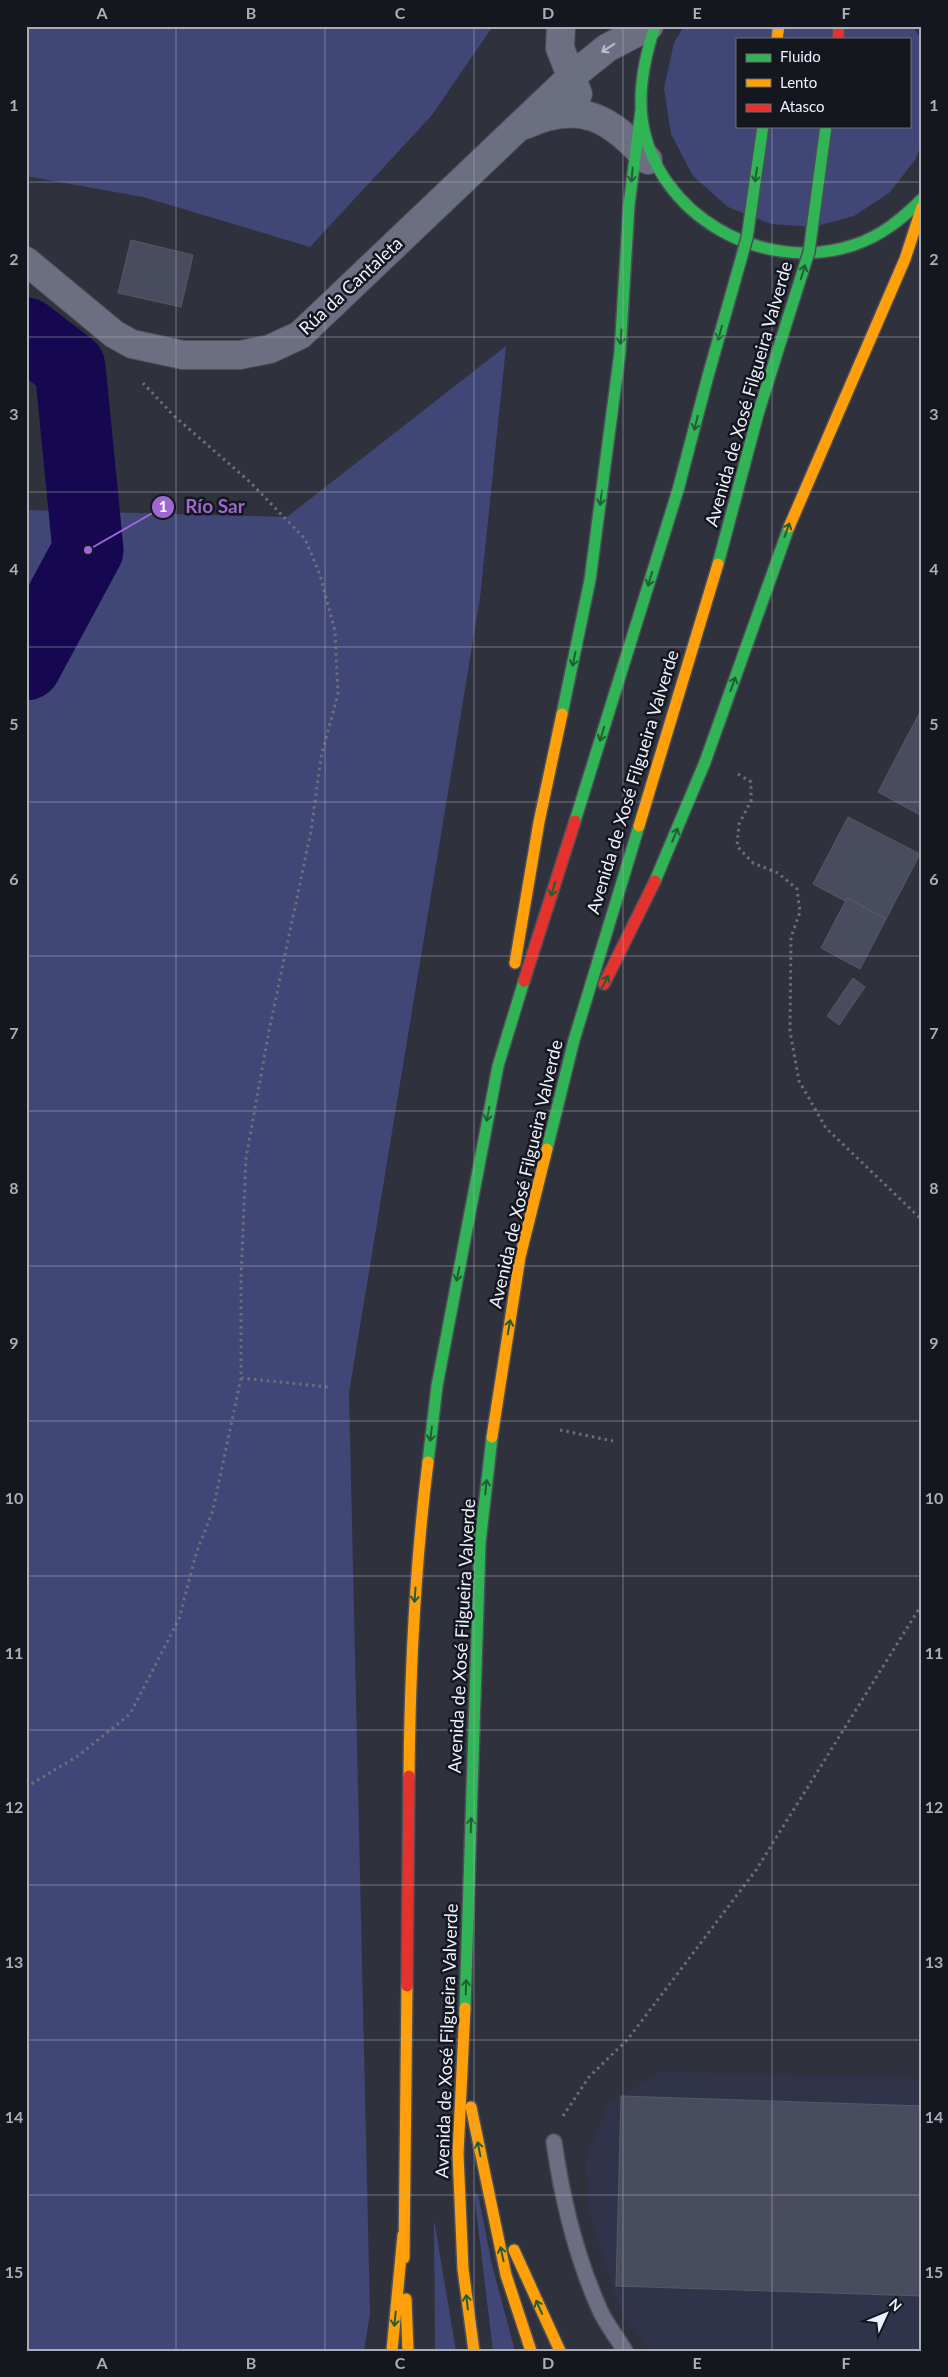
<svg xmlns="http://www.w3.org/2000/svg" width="948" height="2377" font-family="Lato,sans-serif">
<rect width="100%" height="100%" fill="#2f323c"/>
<!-- built -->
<path fill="#30344b" d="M661 2072 899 2077 922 2080V2351H650L621 2313 588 2210 586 2159 608 2103Z"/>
<!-- green -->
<path fill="#404777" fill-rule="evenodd" d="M26 26H493L432 115 310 247 143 197 26 176Z
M684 26H913L922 41V143L915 160 889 193 854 216 813 227 771 224 728 207 693 176 671 134 664 88 674 43ZM737 39H909V126H737Z
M506 346 480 598 349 1393 370 2314 364 2351H26V510L287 517Z
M474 2193 478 2194 492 2265 515 2351H493Z
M434 2220 456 2351H435Z"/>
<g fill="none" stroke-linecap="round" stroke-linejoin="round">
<!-- river -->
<path stroke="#150750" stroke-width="71" d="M26 333 70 367 88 550 26 665"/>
</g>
<!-- building -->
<path fill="#494b5e" stroke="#575961" d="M131 240 193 255 181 307 118 293Z
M921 710H922V816L878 792Z
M848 817 920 854 886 919 847 898 845 901 813 884Z
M847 898 886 919 860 969 821 948Z
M853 978 865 987 839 1025 827 1016Z
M621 2096 922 2106V2296L616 2286Z"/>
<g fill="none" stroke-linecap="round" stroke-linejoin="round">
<defs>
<path id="lane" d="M554 2142C562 2198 576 2256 599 2308 605 2323 617 2337 625 2351"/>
<path id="street" d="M561 26 560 48 578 94
M525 125C580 99 612 119 648 160
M26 261 114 334 132 344 183 355H240L270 349 300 335 571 77 607 48 649 26"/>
<path id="fast" d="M655 26C645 56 638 87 642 119 656 216 763 275 854 245 881 236 902 219 922 199
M718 564 758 414 788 318
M562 714 590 580 620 352 629 205 641 110
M575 821 678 490 708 376
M655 881 705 762 789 527
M547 1149 574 1040 639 826
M428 1462 437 1386 498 1066 524 981
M465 2008 480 1543 492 1437"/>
<path id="slow" d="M777 39 779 26
M789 527 905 259 922 207
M639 826 718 564
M515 963 539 822 562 714
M492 1437 520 1257 547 1149
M409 1776C410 1671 415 1566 428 1462
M465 2008 458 2154 463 2269 474 2351
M471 2107 506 2275 531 2351
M514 2250 560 2351
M404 2258 407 1986
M406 2299 408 2351
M392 2351 403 2235"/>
<path id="jam" d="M838 39 839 26
M524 981 575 821
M604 984 655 881
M407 1986 409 1776"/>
</defs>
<!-- lane casing -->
<use href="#lane" stroke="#4b4e56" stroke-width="18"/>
<!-- street casing -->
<use href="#street" stroke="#4b4e56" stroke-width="30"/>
<!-- fast casing -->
<use href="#fast" stroke="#4b4e56" stroke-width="14"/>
<!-- slow casing -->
<use href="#slow" stroke="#4b4e56" stroke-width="14"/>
<!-- jam casing -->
<use href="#jam" stroke="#4b4e56" stroke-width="14"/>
<!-- path -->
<path stroke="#6c6e7b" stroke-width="3" stroke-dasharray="2.5 4" stroke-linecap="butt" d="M738 774 751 782V801L739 824 737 846 753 863 778 873 797 889 800 912 791 937 790 1031 799 1081 826 1128 922 1220
M241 1378 328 1387
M560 1430 613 1441
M26 1787 78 1756 130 1714 179 1619 196 1554 213 1510 241 1378V1279L246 1158 269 1031 311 831 321 757 338 694 335 631 320 575 305 539 250 482 173 415 143 383
M563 2116 589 2077 628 2039 756 1870 922 1604"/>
<!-- lane -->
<use href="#lane" stroke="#6c6f81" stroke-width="15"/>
<!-- street -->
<use href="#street" stroke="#6c6f81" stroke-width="28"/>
<!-- fast -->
<use href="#fast" stroke="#30b455" stroke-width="11"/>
<!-- slow -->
<use href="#slow" stroke="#ff9f0a" stroke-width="11"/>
<!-- jam -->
<use href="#jam" stroke="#e5322d" stroke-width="11"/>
<defs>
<path id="fast-bridge" d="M788 318 809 252 826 126
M708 376 747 238 763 126"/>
</defs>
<!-- fast-bridge casing -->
<use href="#fast-bridge" stroke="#4b4e56" stroke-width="14" stroke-linecap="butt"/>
<!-- fast-bridge -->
<use href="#fast-bridge" stroke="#30b455" stroke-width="11"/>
</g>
<!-- one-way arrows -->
<defs><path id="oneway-shaft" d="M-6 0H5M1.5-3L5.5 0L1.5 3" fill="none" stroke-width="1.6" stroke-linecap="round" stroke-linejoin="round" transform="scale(1.25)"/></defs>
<use stroke="#babdcb" href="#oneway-shaft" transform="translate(608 48) rotate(147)"/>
<g stroke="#215e37">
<use href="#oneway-shaft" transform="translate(632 175) rotate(95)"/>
<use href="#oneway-shaft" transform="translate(756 175) rotate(98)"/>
<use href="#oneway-shaft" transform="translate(803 272) rotate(-73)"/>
<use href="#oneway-shaft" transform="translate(720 333) rotate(106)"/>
<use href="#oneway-shaft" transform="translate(621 337) rotate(94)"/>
<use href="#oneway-shaft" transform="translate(696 423) rotate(104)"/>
<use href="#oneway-shaft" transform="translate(601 498) rotate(97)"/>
<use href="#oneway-shaft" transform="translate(787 530) rotate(-70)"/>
<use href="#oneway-shaft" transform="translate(650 579) rotate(107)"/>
<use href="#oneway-shaft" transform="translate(574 659) rotate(102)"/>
<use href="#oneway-shaft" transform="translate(733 684) rotate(-70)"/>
<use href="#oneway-shaft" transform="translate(602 734) rotate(107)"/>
<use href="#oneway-shaft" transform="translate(675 835) rotate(-67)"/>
<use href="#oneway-shaft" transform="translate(553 889) rotate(107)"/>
<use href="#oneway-shaft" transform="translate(605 982) rotate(-62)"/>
<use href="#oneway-shaft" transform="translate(488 1114) rotate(101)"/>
<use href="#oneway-shaft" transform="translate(458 1274) rotate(101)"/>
<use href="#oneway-shaft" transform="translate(509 1327) rotate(-80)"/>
<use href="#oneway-shaft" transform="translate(431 1434) rotate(97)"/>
<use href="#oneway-shaft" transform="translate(486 1487) rotate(-84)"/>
<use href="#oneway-shaft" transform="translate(415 1595) rotate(94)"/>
<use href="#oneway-shaft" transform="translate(471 1825) rotate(-88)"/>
<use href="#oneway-shaft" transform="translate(466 1987) rotate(-88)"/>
<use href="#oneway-shaft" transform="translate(479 2149) rotate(-101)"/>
<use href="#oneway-shaft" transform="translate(502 2254) rotate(-102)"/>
<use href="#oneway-shaft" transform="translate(467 2302) rotate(-97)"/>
<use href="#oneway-shaft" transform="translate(539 2307) rotate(-114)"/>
<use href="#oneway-shaft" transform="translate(395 2319) rotate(96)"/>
</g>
<!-- grid -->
<path fill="none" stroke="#abaeb9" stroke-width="1" stroke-opacity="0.55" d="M176 26V2351M325 26V2351M474 26V2351M623 26V2351M772 26V39M772 126V2351M26 182H922M26 337H922M26 492H922M26 647H922M26 802H922M26 956H922M26 1111H922M26 1266H922M26 1421H922M26 1576H922M26 1730H922M26 1885H922M26 2040H922M26 2195H922"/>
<g text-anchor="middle" stroke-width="5" stroke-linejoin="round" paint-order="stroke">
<!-- street labels -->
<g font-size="18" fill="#eef1fd" stroke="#15171f">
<text transform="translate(351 286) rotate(-43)" y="6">Rúa da Cantaleta</text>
<text transform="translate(749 394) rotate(-74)" y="6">Avenida de Xosé Filgueira Valverde</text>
<text transform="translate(633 782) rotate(-73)" y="6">Avenida de Xosé Filgueira Valverde</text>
<text transform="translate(526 1174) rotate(-77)" y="6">Avenida de Xosé Filgueira Valverde</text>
<text transform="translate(462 1636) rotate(-87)" y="6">Avenida de Xosé Filgueira Valverde</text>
<text transform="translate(447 2041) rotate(-88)" y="6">Avenida de Xosé Filgueira Valverde</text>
</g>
</g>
<!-- callouts -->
<path fill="none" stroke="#9e67d2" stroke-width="2" d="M88 550L163 507"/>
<g fill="#9e67d2" stroke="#15171f" stroke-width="2">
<circle cx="88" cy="550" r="5"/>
<circle cx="163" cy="507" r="12"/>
</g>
<g font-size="15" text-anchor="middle" font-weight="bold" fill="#fff">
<text x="163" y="512">1</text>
</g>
<g font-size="19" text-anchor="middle" font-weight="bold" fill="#9e67d2" stroke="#15171f" stroke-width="5" stroke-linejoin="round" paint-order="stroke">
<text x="215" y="513">Río Sar</text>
</g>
<!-- border -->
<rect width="948" height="2377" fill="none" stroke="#15171f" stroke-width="55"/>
<!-- legend -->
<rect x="736" y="38" width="175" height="90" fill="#15171f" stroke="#6c6e78"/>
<rect x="746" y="54" width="25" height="8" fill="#30b455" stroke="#6c6e78"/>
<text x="780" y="62" font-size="15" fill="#eef1fd">Fluido</text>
<rect x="746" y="79" width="25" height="8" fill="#ff9f0a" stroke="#6c6e78"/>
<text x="780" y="88" font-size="15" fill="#eef1fd">Lento</text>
<rect x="746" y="104" width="25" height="8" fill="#e5322d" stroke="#6c6e78"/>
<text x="780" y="112" font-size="15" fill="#eef1fd">Atasco</text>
<!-- north arrow -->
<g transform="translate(886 2314) rotate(46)" stroke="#15171f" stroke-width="4" paint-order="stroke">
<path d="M0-4L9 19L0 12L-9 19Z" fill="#eef1fd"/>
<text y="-8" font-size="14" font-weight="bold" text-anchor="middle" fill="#eef1fd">N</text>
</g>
<rect x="28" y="28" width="892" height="2322" fill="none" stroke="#abaeb9" stroke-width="2"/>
<g font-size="16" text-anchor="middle" font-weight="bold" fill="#abaeb9">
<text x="102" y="19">A</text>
<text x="251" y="19">B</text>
<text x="400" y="19">C</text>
<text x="548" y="19">D</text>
<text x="697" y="19">E</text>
<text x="846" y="19">F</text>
<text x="14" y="111">1</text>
<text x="934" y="111">1</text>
<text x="14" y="265">2</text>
<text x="934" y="265">2</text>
<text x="14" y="420">3</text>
<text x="934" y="420">3</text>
<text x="14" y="575">4</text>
<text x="934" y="575">4</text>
<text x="14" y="730">5</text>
<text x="934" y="730">5</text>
<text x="14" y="885">6</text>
<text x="934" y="885">6</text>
<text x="14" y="1039">7</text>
<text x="934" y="1039">7</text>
<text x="14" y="1194">8</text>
<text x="934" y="1194">8</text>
<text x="14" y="1349">9</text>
<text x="934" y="1349">9</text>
<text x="14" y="1504">10</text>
<text x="934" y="1504">10</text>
<text x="14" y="1659">11</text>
<text x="934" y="1659">11</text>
<text x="14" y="1813">12</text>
<text x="934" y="1813">12</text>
<text x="14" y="1968">13</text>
<text x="934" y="1968">13</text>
<text x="14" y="2123">14</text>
<text x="934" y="2123">14</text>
<text x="14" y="2278">15</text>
<text x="934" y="2278">15</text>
<text x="102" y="2369">A</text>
<text x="251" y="2369">B</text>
<text x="400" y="2369">C</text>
<text x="548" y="2369">D</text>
<text x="697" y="2369">E</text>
<text x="846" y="2369">F</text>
</g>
</svg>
